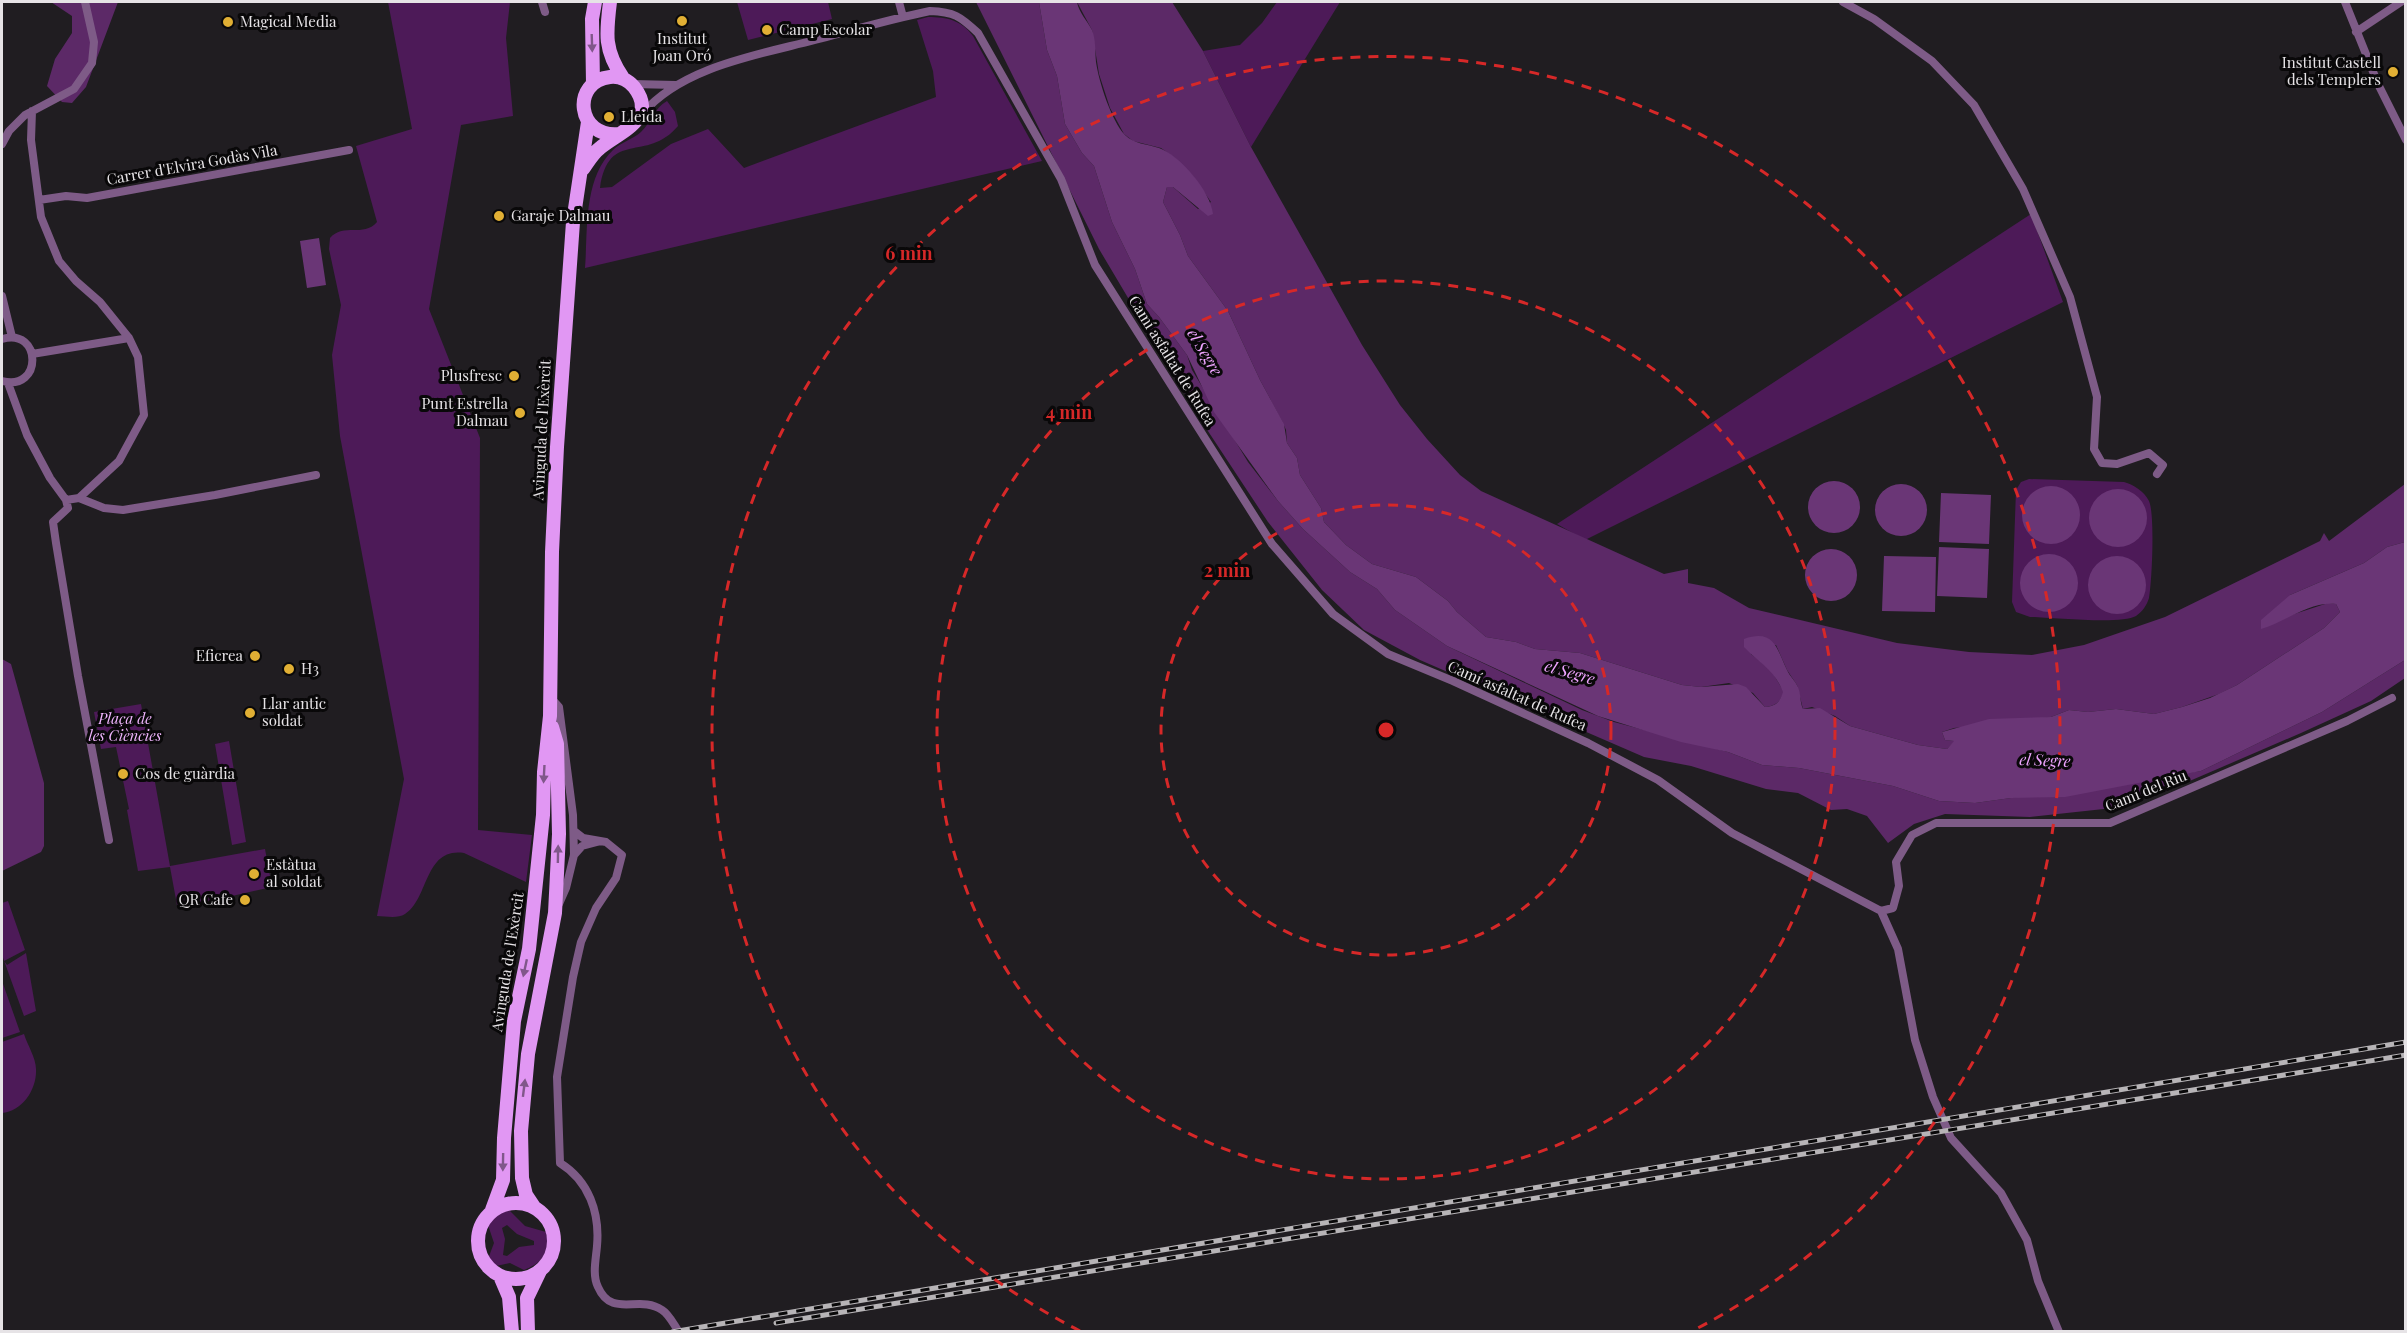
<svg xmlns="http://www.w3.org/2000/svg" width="2407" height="1333" font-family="'Playfair Display',serif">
<rect width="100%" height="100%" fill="#201d21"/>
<!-- green -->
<path fill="#4d1a58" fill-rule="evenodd" d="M388 2H510L506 38 513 116 461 125 429 309 480 438 478 830 532 835 526 882 464 853C424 847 429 899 405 914 397 919 386 916 377 916L404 779 340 436 332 355 341 305 329 249 330 238C344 222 363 238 377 222L356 146 412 129Z
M737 2H828L832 19 748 40Z
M1277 2H1340L1251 147 1203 51 1240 45 1262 23Z
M928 17C947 17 961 20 973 36L1042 161 585 268C588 230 583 179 613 150 621 142 632 140 641 132 651 123 654 108 667 101L675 112 678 126C646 164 609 128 600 188L612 187 671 144 708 129 744 168 936 97 933 71 917 20Z
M2031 214 2063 302 1585 540 1557 524Z
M2029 479 2124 482C2134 485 2144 491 2149 501 2155 514 2152 582 2149 598 2147 605 2142 612 2136 616 2121 625 2050 617 2030 617L2016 612 2012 602 2016 490 2021 482Z
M141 704 170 866 265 849 272 887 210 901 177 905 170 867 138 871 127 810 129 809 116 747 101 749 94 712Z
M229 741 246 842 232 845 215 744Z
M8 901 25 950 4 961 7 965 26 953 36 1011 24 1016 2 955V903Z
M2 981 20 1032 2 1038Z
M24 1034C27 1044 36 1058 36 1069 37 1090 22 1111 2 1113V1042Z
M508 1209 525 1226 546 1232C551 1252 542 1263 524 1270L510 1263 496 1266 488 1259 494 1243 488 1225 495 1214ZM507 1225 517 1234 534 1241V1245L519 1247 507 1256 503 1255 505 1239 502 1228Z"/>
<!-- forest -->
<path fill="#5c2967" d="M51 2H118L86 87 72 103 62 102 47 86 55 59 72 33V16Z
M976 2H1039L1047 50 1057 76 1065 124 1082 153 1094 166 1112 222 1135 269 1147 304 1159 317 1187 355 1192 370 1248 462 1278 501 1303 529 1350 572 1377 589 1395 610 1447 646 1582 710 1614 722 1728 752 1762 765 1799 768 1893 786 1939 801 1975 803 2201 771 2322 712 2405 660V678L2371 701 2301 733 2171 789 2113 808 2030 817 1945 814 1914 824 1888 843 1867 816 1847 809 1831 810 1798 793 1766 789 1691 766 1644 757 1420 660 1364 630 1322 590 1268 522 1200 419 1099 249Z
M1077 2H1172L1203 51 1251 147 1362 345 1400 405 1427 439 1460 475 1481 491 1664 574 1688 569V583L1714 588 1749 608 1897 643 1969 652 2032 655 2084 645 2165 617 2320 541 2324 533 2329 541 2405 484V542L2387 547 2364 563 2290 595 2285 617 2328 603 2336 604 2340 612 2324 628 2237 685 2219 694 2182 707 2154 714 2116 709 2088 712 2069 710 2051 717 1954 728 1942 732 1945 740 1955 741 1947 749 1918 745 1850 726 1835 716 1812 707 1803 709 1797 685 1787 670 1776 645 1751 654 1771 670 1784 692C1780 702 1776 706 1765 707L1753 693 1729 683 1701 687 1682 685 1580 653 1535 649 1516 642 1486 637 1457 612 1448 601 1416 577 1372 564 1346 545 1324 522 1321 508 1300 475 1297 458 1287 443 1286 430 1282 421 1260 380 1228 311 1188 256 1180 235 1163 202 1167 187H1173L1198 209 1211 202 1192 175 1175 158 1161 148 1133 141 1124 134 1110 108 1099 74 1092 30Z
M2 659 11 664 44 783V846L41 852 2 871Z"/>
<!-- water -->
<path fill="#6a3676" d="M1039 2H1077C1079 13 1087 20 1092 30 1096 40 1095 51 1096 62 1099 82 1111 120 1125 135 1134 144 1147 144 1159 148 1180 155 1211 192 1213 214L1208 216 1173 187H1167L1163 202 1180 235 1188 256 1228 311 1260 380 1284 424 1287 443 1297 458 1300 475 1321 508 1324 522 1346 545 1372 564 1416 577 1448 601 1457 612 1486 637 1516 642 1535 649 1580 653 1682 685 1701 687 1738 684 1746 687 1765 707C1776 706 1780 702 1783 692 1774 669 1760 664 1744 647V639C1775 628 1777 650 1787 670 1790 677 1797 682 1799 690 1801 697 1800 702 1803 709L1820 708 1850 726 1918 745 1947 749 1954 741 1945 740 1942 732 1989 719 2051 717 2069 710 2088 712 2116 709 2154 714 2182 707 2210 698 2237 685 2324 628 2340 612 2336 604C2309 601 2286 622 2261 629V620L2290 595 2364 563 2387 547 2405 542V660L2322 712 2201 771 2065 797 2011 798 1975 803 1939 801 1893 786 1799 768 1762 765 1728 752 1681 742 1598 716 1447 646 1395 610 1377 589 1350 572 1303 529 1278 501 1214 412 1187 355 1159 317 1147 304 1135 269 1112 222 1094 166 1082 153 1065 124 1057 76 1047 50Z
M319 238 326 285 307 288 300 241Z
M1808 507a26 26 0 1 1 52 0a26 26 0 1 1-52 0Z
M1875 510a26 26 0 1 1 52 0a26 26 0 1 1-52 0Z
M2022 515a29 29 0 1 1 58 0a29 29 0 1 1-58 0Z
M2089 518a29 29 0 1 1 58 0a29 29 0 1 1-58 0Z
M1941 493 1991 495 1989 544 1939 542Z
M1939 547 1989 549 1987 598 1937 596Z
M1805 575a26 26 0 1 1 52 0a26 26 0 1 1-52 0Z
M2020 583a29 29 0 1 1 58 0a29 29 0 1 1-58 0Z
M1884 556 1936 557 1935 612 1882 611Z
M2088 585a29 29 0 1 1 58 0a29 29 0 1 1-58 0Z"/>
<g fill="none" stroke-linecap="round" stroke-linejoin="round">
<!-- street -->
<path stroke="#7e5b87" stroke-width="8" d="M542 2 545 12
M899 2 903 17
M1843 2 1874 19 1932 61 1974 105 2023 189 2070 297 2097 397 2094 449 2102 463 2117 464 2149 453 2163 465 2157 474
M2345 2 2378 84 2406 140
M2356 32 2401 2
M632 84 676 85
M32 111 31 140 41 217 59 261 76 281 100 302 129 338 138 357 144 415 119 461 79 498 66 500
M642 114C682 67 757 55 815 40 853 30 891 19 930 11 954 12 960 16 978 33L1061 179 1095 265 1272 544 1333 614 1388 654 1453 681 1588 743 1658 780 1732 833 1881 911 1898 949 1915 1040 1933 1097 1951 1138 2001 1193 2027 1240 2038 1281 2059 1332
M2 144 9 131 25 115 74 89 92 63 94 42 85 2
M39 200 66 196 87 198 349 150
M2 296 12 337
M2 339C42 327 43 392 2 381
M32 354 129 338
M8 383 27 435 50 478 66 500 68 508 53 522 56 543 78 676 109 840
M79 498 104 508 123 510 215 495 316 475
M550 697 559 707 573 815 574 855 566 888 559 904
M574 831 583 838 606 842 622 855 616 878 596 908 581 942 573 977 557 1077 560 1163C589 1181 600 1213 597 1246 596 1259 592 1275 598 1287 612 1319 639 1294 662 1310 669 1314 674 1325 679 1332
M574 855 582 846 597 842
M1881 911 1893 908 1899 886 1896 862 1912 835 1936 823H2110L2347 721 2392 698"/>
<!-- primary -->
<path stroke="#e197f3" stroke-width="14" d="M610 2C606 34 604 50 623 78
M593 84 592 19 595 2
M583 169C588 162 593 153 600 148 619 132 659 119 634 87 628 80 619 76 610 77 571 81 576 139 620 134
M478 1241a38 38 0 1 1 76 0a38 38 0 1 1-76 0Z
M534 1207 526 1195 522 1178 521 1131 528 1054 555 913 559 834 557 744 552 727
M492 1210 503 1180 504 1138 514 1021 529 949 543 815 544 772 550 716 552 552 557 447 573 222 588 122
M500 1276 509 1297 512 1332
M528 1332 527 1298 540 1271"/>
<defs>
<path id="rail" d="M776 1323 2406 1055
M672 1332 2406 1042"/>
</defs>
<!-- rail casing -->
<use href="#rail" stroke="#b7b4b7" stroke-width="5"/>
<!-- rail -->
<use href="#rail" stroke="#090809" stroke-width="3" stroke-dasharray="9" stroke-linecap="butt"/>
</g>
<!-- one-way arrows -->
<defs><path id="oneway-solid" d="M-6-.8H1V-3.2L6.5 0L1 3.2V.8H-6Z" transform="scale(1.5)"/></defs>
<g fill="#80578a">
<use href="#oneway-solid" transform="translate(592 43) rotate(88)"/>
<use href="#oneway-solid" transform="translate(544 774) rotate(93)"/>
<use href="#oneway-solid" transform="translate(558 854) rotate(-89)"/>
<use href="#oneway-solid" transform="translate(525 968) rotate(102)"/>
<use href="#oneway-solid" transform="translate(524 1088) rotate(-83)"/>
<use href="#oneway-solid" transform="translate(503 1162) rotate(91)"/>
</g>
<!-- distance rings -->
<g fill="none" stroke="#d62828" stroke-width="3" stroke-dasharray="10 8">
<circle cx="1386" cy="730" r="225"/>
<circle cx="1386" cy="730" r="449"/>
<path d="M1080 1331A674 674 0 1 1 1692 1331"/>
</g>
<!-- markers -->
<g fill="#e1af34" stroke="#090809" stroke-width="2">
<circle cx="682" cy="21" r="6"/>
<circle cx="228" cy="22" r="6"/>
<circle cx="767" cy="30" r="6"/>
<circle cx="2393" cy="72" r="6"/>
<circle cx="609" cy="117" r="6"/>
<circle cx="499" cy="216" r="6"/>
<circle cx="514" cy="376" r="6"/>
<circle cx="520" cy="413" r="6"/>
<circle cx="255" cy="656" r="6"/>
<circle cx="289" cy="669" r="6"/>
<circle cx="250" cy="713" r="6"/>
<circle cx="123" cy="774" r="6"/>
<circle cx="254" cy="874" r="6"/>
<circle cx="245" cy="900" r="6"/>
</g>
<g text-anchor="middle" stroke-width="6" stroke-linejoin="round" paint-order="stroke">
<!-- poi labels -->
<g font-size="15" fill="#e6e3e6" stroke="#090809" text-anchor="start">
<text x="240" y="27">Magical Media</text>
<text x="779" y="35">Camp Escolar</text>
<text x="682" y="44" text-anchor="middle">Institut<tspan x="682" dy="17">Joan Oró</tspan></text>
<text x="2381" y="68" text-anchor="end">Institut Castell<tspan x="2381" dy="17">dels Templers</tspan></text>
<text x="621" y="122">Lleida</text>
<text x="511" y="221">Garaje Dalmau</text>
<text x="502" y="381" text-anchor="end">Plusfresc</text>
<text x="508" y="409" text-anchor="end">Punt Estrella<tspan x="508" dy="17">Dalmau</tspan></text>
<text x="243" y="661" text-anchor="end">Eficrea</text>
<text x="301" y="674">H3</text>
<text x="262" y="709">Llar antic<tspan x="262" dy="17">soldat</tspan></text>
<text x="135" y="779">Cos de guàrdia</text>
<text x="266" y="870">Estàtua<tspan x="266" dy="17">al soldat</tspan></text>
<text x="233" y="905" text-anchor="end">QR Cafe</text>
</g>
<!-- street labels -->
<g font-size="15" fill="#e6e3e6" stroke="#090809">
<text transform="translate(192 165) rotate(-10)" y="5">Carrer d'Elvira Godàs Vila</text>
<text transform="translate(1172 361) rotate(58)" y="5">Camí asfaltat de Rufea</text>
<text transform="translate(542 430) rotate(-87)" y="5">Avinguda de l'Exèrcit</text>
<text transform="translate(1517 696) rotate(24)" y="5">Camí asfaltat de Rufea</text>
<text transform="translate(2146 791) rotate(-22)" y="5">Camí del Riu</text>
<text transform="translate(508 962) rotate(-81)" y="5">Avinguda de l'Exèrcit</text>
</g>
<!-- park labels -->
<g font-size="15" font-style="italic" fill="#f0b5fe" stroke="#090809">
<text x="125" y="724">Plaça de<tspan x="125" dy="17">les Ciències</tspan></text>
</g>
<!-- water labels -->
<g font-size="16" font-style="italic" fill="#eea4ff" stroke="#090809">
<text transform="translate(1205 352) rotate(59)" y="6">el Segre</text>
<text transform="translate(1570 672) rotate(16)" y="6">el Segre</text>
<text transform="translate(2045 760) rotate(2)" y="6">el Segre</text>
</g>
</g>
<circle cx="1386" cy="730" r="9" fill="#d62828" stroke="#090809" stroke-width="3"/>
<g font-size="18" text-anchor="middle" font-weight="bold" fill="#d62828" stroke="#090809" stroke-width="6" stroke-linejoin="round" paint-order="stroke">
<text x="909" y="260">6 min</text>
<text x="1069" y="419">4 min</text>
<text x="1227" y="577">2 min</text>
</g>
<!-- border -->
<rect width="2407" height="1333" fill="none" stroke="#e6e3e6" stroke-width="6"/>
</svg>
